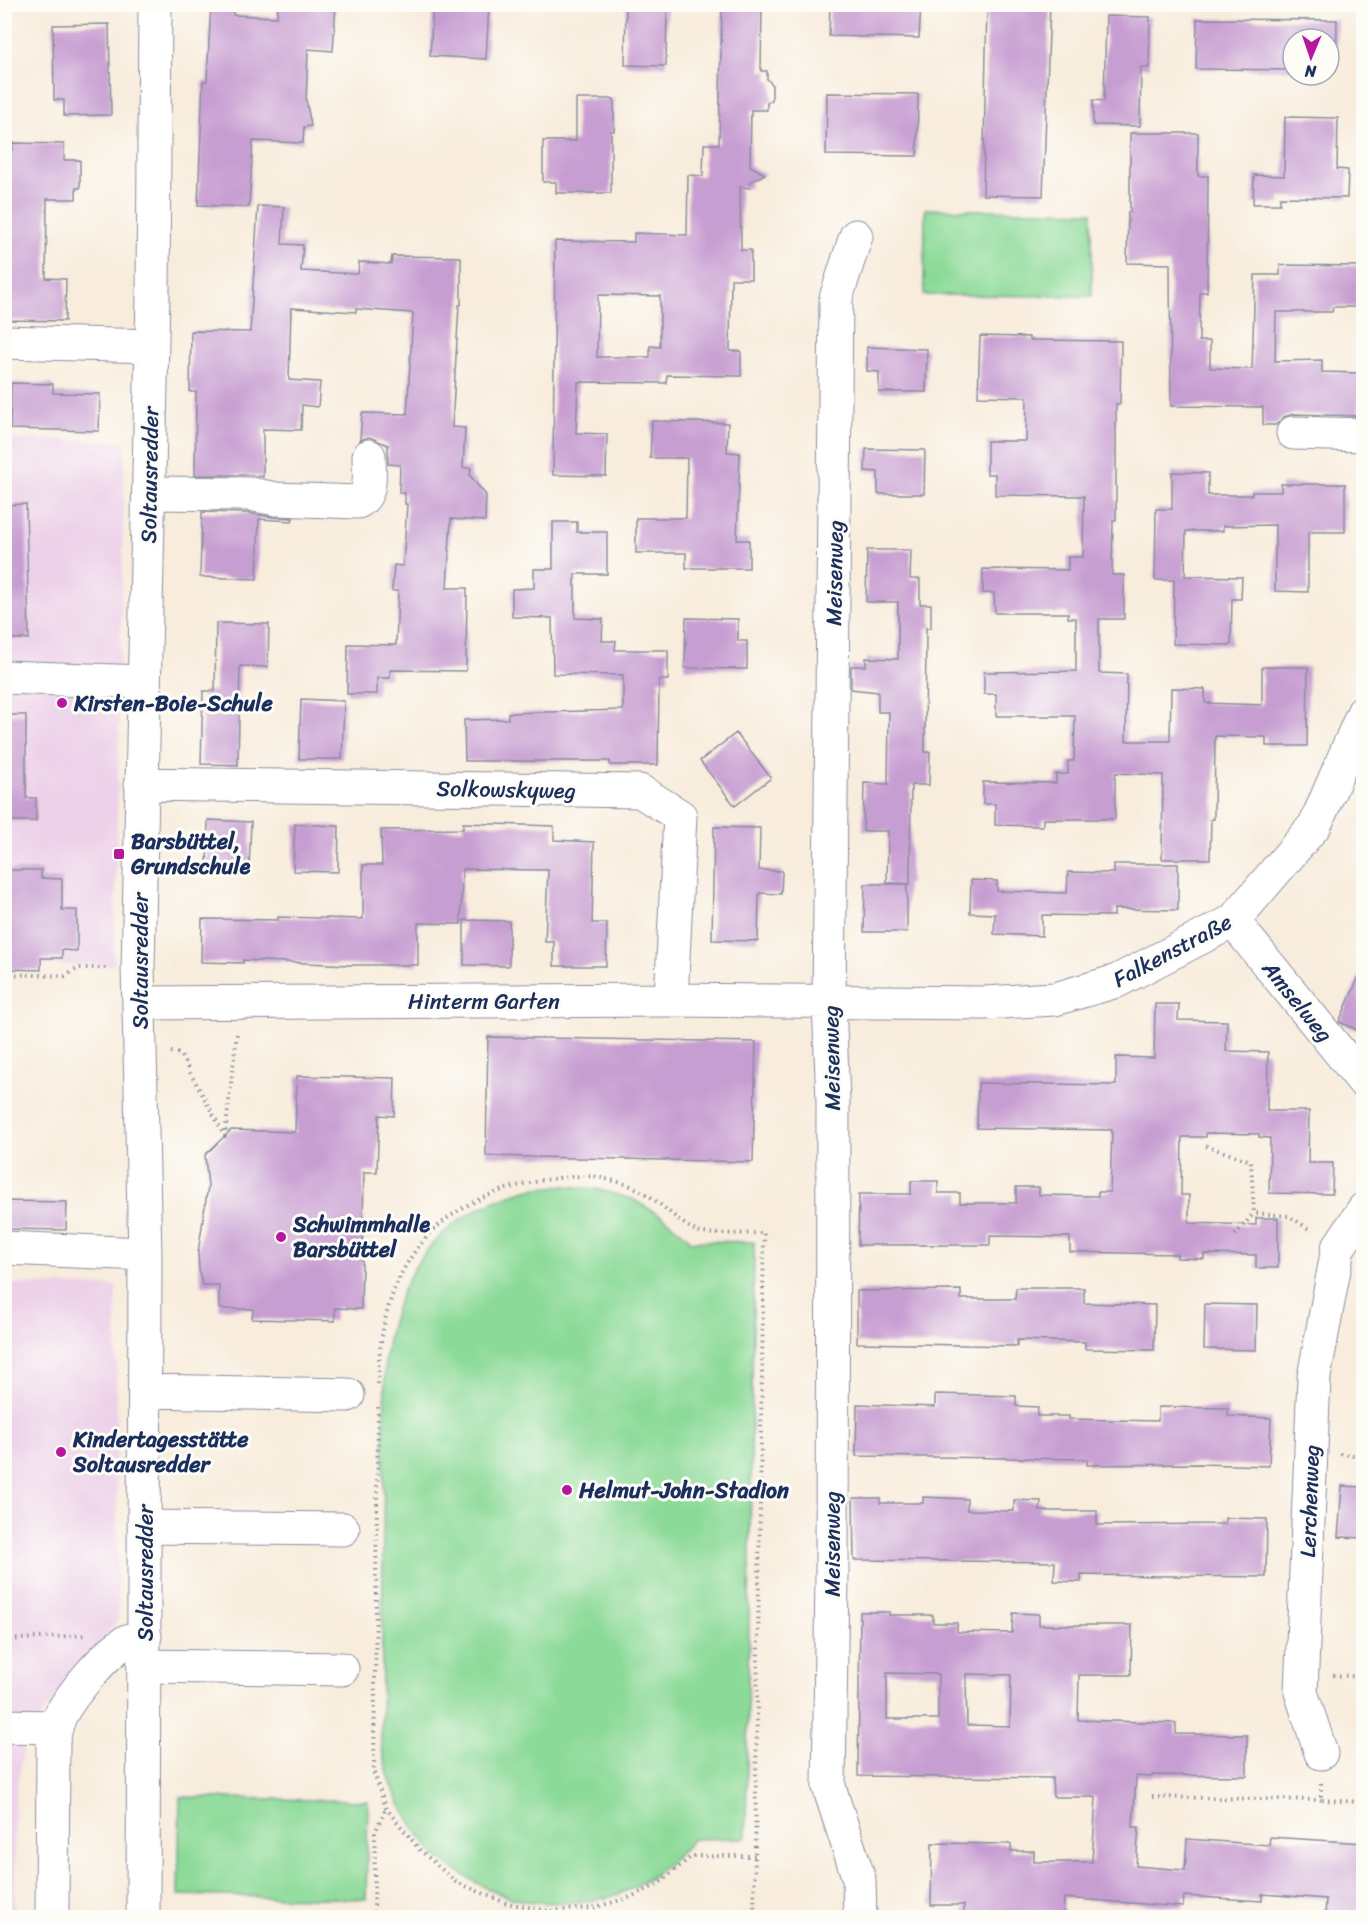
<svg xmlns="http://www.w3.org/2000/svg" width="1368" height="1922" font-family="Sriracha,sans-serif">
<rect width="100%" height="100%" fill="#fdfcf7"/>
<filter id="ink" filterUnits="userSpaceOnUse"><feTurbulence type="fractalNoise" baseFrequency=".0167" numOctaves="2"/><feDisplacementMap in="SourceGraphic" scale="12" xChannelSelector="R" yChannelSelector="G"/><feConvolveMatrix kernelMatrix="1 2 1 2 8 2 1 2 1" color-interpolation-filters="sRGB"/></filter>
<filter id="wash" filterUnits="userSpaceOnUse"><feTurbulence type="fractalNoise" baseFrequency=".008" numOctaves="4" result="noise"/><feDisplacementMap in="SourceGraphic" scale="24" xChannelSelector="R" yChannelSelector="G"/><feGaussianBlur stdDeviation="1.35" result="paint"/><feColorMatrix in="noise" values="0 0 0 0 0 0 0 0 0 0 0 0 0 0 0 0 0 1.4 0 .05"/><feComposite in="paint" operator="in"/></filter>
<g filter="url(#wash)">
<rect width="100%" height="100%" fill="#f8ecdc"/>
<!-- built -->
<path fill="#edd1e9" d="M5 439 125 441 114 965H5Z
M5 1284 116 1286 118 1619 26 1736 15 1796V1917L5 1918Z"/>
<!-- green -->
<path fill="#8cda98" stroke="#54847b" stroke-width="1.5" d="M925 209 1092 212V296L924 295Z
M565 1186 596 1189 632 1199 665 1218 692 1241 754 1242 746 1838 693 1839C672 1863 646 1884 616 1895 593 1903 543 1905 520 1900 494 1895 455 1872 435 1855 430 1850 426 1843 421 1837 398 1806 389 1783 381 1746L385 1360C395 1273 437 1216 523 1191 536 1187 551 1187 565 1186Z
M180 1797 368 1801 366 1899 178 1895Z"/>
<g id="blocks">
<!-- building -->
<path fill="#c79ed2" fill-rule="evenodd" d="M211 4H234L233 15 277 17 278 4H336L333 51 308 49 306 100 311 126 304 127 303 143 253 141 249 207 198 205 203 81H207Z
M433 4H489L486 59 430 56Z
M626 4H667L666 66 625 65Z
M722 4H762L761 71H767V79L772 84V100L767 103V110H751L750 166 765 174 750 182V188L740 187 741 250H751V279H731L730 351H741V376L667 375 666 383 578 382 576 433 607 434 606 476 553 475 555 241 634 242V233L687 235 688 175 703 176 704 144H719ZM598 295 660 296V347L650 346V357H597Z
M830 4H921L919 38 829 36Z
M987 4H1050L1043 196 983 195Z
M1106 16 1150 17 1149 68 1141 67 1140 126 1093 125V100L1104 101Z
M1197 19 1337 20 1336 71H1329V39H1293V70L1196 69Z
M109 24 111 115 64 116V100H54L53 25Z
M827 93 918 94 917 156 826 155Z
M576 99H614V131H611V193H556V182H543V141H576Z
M1285 117 1338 118 1337 169 1348 170 1347 198 1280 197V204H1253L1254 175 1284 176Z
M1130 133H1198V176H1208L1207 292H1200L1199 341H1210V368L1252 369 1255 275H1280V265L1361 266 1360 307H1333L1332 312H1276L1275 361 1322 360V372L1359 373V416L1294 414 1284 417 1276 425H1263V407L1171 406 1170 264 1127 263 1128 212H1130Z
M13 143 64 144V160H80V188H76V199H47L46 278 66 279 65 321 4 320V149L13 150Z
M258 206 284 207 282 244 303 245 301 271 358 274 359 262 391 264 392 256 461 257V305H459L452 427 465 428 463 468H471L470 476 486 495 485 521 451 519 447 588H467L466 671 390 670V678H377V694H347L348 644 396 645 398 591H392L394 565 403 566 407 504H405V493H399L400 465 388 464V445L369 437 360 440 362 413 407 414 413 313 356 309V312L291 308 289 380 320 382 318 407 302 405 301 430 263 429V477L250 475H195L196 392H190L191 331 250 332Z
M980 336 1029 337V340L1121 341 1120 404H1116V520H1113L1112 575H1124V619H1099V673L1127 674 1126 741H1170L1171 688 1205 689V703L1262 705V667H1308L1307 746H1266V737L1215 736 1214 819H1211L1210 859H1162L1163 775 1115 773V819H1043V826L995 825V804H983V782L1056 783V774H1068V761H1074L1075 716H996V694H984V672L1076 671V618H1068V613H995L994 593H983V569L1068 570V557H1083L1084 496 995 495V474H987V441H1026L1027 397 978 396Z
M867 347 927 349 926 392H879V372L867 371Z
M11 383 53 384V393L100 394 99 431 10 429Z
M652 421 728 423 727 452 740 453 737 540H749V568H686V553H636V518H686L687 458H650Z
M866 449 925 450 924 494H878V472L865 471Z
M1172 472 1208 473V495H1252V492H1281V484H1345V532H1308V592L1275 591V525L1223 526V531H1186L1185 576 1242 577 1241 599H1232L1231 645 1173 644 1174 580H1155L1156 509H1172Z
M26 504 29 639H4V505Z
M202 512 248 513 273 517 293 518 292 521 259 519 257 579 200 577Z
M553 522H577V532H607V574H575V618L603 619 602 641H616L615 650H668V680H659L658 765H610V761H465L464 720 508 719V713L623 710V675L553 674 552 618 512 617V589L534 588V569H553Z
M867 550H911L910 579H920V604H931V628H926L925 752H930L929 785H911L910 884 887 883 888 831H863L864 783 888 784 889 712H878V692L851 689V666H866V658L898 659V602H866Z
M686 618 738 619V641H747V669L685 668Z
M216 623 269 624 268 667 240 666 238 765 201 764 203 691H215Z
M301 699 344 701 342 759H299Z
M4 715H26V798H36V821H4Z
M736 733 771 778 735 806 700 761Z
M208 820 251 822 249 869 207 867Z
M463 823 554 826V840L594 842 592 923H607L606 966H554V942H545L548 870 462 869 461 924 418 923V965H349L243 960V963L201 962 202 919 278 920V917L363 919V865H382L381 830 463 829Z
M295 824 339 826 338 872 293 871Z
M714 827 760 828 759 870 782 871 781 894 759 893 758 941 712 940Z
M1114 864H1178V910L1114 909V916L1042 915V936L994 934 995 914 970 913 971 880 997 881V891L1067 893 1068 872 1114 873Z
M4 870H41V878L62 879V910H77V951L62 950V958H41V970L4 969Z
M865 884H907V932H864Z
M464 920 509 921V966L464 965Z
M1364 965V1033L1339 1022Z
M1155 1004H1179L1178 1020 1227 1021 1226 1051 1268 1052 1267 1111H1309L1308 1163H1333L1332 1194 1269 1193 1270 1138 1259 1137V1134L1206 1133V1137H1182L1181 1195H1189V1223L1256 1225V1218H1278V1268H1256V1255L1204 1254V1259L1177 1258V1254L1070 1252V1237L990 1236V1245H858L859 1194H911V1181H938V1193H960V1203H1016V1187H1039V1195L1098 1196V1192H1110L1112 1130 977 1128 978 1083 1116 1085V1057L1154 1058Z
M488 1037 756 1042 753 1162 486 1156Z
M297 1076 395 1078 394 1116 379 1115 377 1172H364L361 1309 335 1308V1321L252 1319 253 1309H219V1285H202L199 1270 198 1253 208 1186 205 1155 231 1130 295 1132Z
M4 1201 67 1202 66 1230 4 1229Z
M1016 1288H1084V1303L1155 1305 1154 1350 1085 1349V1342L1017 1340V1346L857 1343V1291L961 1290V1299H1015Z
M1205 1304 1257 1305 1256 1350 1204 1349Z
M935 1394 1016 1396V1406L1038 1407 1037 1416H1069V1419L1158 1421V1407L1228 1408V1416L1271 1418 1269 1466 1199 1464 1087 1465V1459L856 1456 857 1404 935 1407Z
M1342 1486 1364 1487V1538L1338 1537Z
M923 1497 967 1499V1510L1014 1511V1500L1041 1501 1040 1511H1097V1525L1225 1524V1518L1267 1519 1266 1577 1081 1575V1582L1054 1581 1055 1562 854 1560 853 1498H880V1503H923Z
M860 1612H889V1615H933V1623H957V1632L1012 1633 1013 1613 1039 1614V1625H1132L1131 1675H1079L1078 1720 1176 1723V1734L1247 1735V1776L1152 1775V1777L1136 1776 1133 1827H1139L1136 1866 1185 1870 1187 1839 1269 1845 1270 1837 1364 1843 1361 1917H1325L1326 1899 1262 1894V1901L1184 1896 1183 1907 1064 1898 1063 1917H964V1905H931L932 1843 1011 1844V1851H1034V1862H1092L1096 1797H1053L1052 1778 858 1776ZM887 1673 938 1674V1719H887ZM966 1674 1011 1675 1010 1726 967 1725Z"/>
</g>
</g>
<g filter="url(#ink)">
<use href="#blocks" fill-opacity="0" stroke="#8a8e9d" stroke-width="1.5"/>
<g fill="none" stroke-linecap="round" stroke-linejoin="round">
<defs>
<path id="minor" d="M856 236 836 298 829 1002 833 1102 832 1576 829 1787 859 1879 860 1918
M4 342 152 346
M1293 433 1364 435
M149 493 250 494 276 499 358 502C373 494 369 472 369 456
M4 677 144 682
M141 784 640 791 680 816 671 1000
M1233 921 1364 1082
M139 1003 671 1000 984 1003 1055 999 1117 981 1233 921 1315 825 1364 711
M4 1248 145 1254
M145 1391 348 1395
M145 1527 343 1529
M145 1666 342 1669
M4 1726 56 1727
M1321 1753 1301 1692 1314 1377 1338 1248 1364 1209
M52 1918 53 1741C55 1732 57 1722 61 1714 72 1694 106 1652 127 1641 132 1639 139 1638 145 1636
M143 1918 145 1254 138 968 153 294 155 4"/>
</defs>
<!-- minor casing -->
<use href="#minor" stroke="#8a8e9d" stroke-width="35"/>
<!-- path -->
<path stroke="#8a8e9d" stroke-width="4" stroke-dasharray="1.5 4.5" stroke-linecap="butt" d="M4 974 65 976 79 968H108
M171 1052 180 1054 225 1136 237 1033
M1206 1146 1251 1161 1254 1213 1289 1216 1312 1231
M1235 1235 1254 1213
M378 1384C379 1279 423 1205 530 1183 548 1179 585 1173 602 1178 614 1181 630 1184 641 1191 661 1202 676 1221 696 1231 705 1236 751 1233 764 1233L754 1918
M378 1407 374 1773 386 1808 420 1850 456 1882 506 1903 549 1911 592 1908 628 1898 657 1885 692 1856H755
M1340 1454 1364 1456
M4 1640 86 1635
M1333 1675 1364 1677
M1321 1783V1800L1364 1802
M1152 1797 1321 1800
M374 1918 375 1832 386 1808"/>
<!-- minor -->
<use href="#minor" stroke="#fff" stroke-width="33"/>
</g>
</g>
<!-- markers -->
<g fill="#b5179e" stroke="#fdfcf7" stroke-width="2">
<circle cx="62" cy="703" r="6"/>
<rect x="113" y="848" width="12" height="12" rx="3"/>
<circle cx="281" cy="1237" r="6"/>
<circle cx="61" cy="1452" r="6"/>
<circle cx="567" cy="1490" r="6"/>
</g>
<g text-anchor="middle" stroke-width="6" stroke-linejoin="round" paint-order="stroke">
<!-- street labels -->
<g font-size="22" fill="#1b2f5e" stroke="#fdfcf7">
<text transform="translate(149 475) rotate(-89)" y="8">Soltausredder</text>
<text transform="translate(834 573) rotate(-89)" y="8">Meisenweg</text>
<text transform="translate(506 789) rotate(1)" y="8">Solkowskyweg</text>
<text transform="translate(1172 950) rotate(-28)" y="8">Falkenstraße</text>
<text transform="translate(140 961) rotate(-90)" y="8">Soltausredder</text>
<text x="484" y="1009">Hinterm Garten</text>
<text transform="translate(1298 1001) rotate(51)" y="8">Amselweg</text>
<text transform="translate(831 1058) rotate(-91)" y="8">Meisenweg</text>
<text transform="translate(1309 1501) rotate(-88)" y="8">Lerchenweg</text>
<text transform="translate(832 1544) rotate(-90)" y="8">Meisenweg</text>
<text transform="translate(145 1573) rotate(-90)" y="8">Soltausredder</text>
</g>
<!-- poi labels -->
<g font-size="22" font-weight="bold" fill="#1b2f5e" stroke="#fdfcf7" text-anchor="start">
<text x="74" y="711">Kirsten-Boie-Schule</text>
<text x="131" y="849">Barsbüttel,<tspan x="131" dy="25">Grundschule</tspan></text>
<text x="293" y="1232">Schwimmhalle<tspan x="293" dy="25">Barsbüttel</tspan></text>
<text x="73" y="1447">Kindertagesstätte<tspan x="73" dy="25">Soltausredder</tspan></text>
<text x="579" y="1498">Helmut-John-Stadion</text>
</g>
</g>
<!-- margin -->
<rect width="1368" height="1922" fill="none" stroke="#fdfcf7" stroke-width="24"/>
<!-- north arrow -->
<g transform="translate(1311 57) rotate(182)"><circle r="28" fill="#fdfcf7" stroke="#a3aaba" stroke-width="1.5"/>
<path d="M0-4.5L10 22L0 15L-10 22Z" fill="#b5179e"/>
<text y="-9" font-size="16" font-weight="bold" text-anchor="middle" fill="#1b2f5e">N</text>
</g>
</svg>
